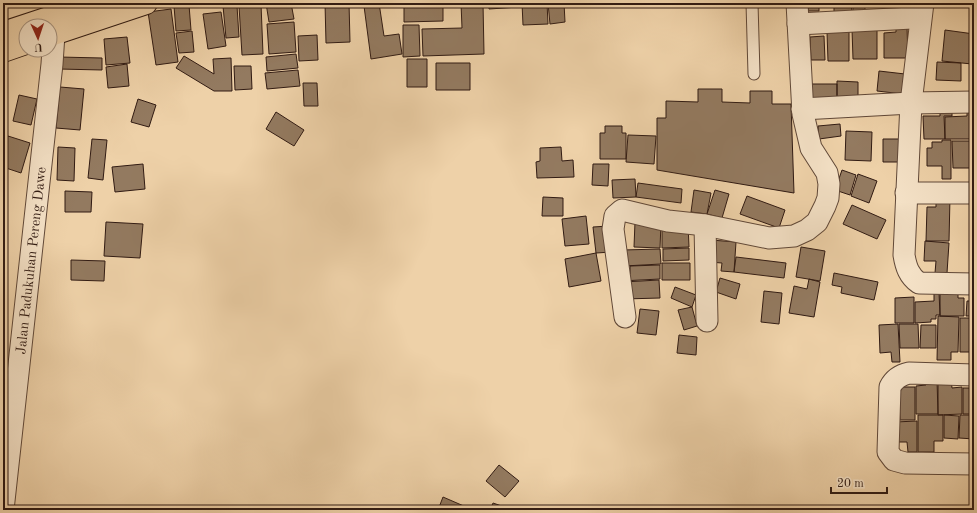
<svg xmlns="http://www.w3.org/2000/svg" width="977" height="513" font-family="'Old Standard TT',serif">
<rect width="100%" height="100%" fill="#eed1a8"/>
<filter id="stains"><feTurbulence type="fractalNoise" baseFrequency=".005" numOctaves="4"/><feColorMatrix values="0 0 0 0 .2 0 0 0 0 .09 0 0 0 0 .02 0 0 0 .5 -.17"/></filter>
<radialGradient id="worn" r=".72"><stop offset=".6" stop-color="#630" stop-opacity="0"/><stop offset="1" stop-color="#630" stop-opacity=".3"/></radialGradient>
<!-- building -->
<path fill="#937a60" stroke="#311b13" d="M223 3H237V4L223 5Z
M266 3H291L294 19 269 22Z
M325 3H349L350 42 326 43Z
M379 3 384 36 399 34 402 54 371 59 364 6Z
M404 3H443V21L404 22Z
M461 3H483L484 54 423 56 422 29 462 28Z
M489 3H519V7L489 9Z
M522 3H547L548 24 523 25Z
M548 3H564L565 22 550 24Z
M808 3H819V11H808Z
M834 3H851L852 12 834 13Z
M853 3H865V12H853Z
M866 3H885V4L866 5Z
M951 3H974V6H951Z
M261 4 263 54 242 55 239 6Z
M189 5 191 30 176 31 174 6Z
M223 6H237L239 37 226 38Z
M171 9 178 62 156 65 148 12Z
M221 12 226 46 208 49 203 14Z
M294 22 296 52 269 54 267 24Z
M403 25H419L420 56 403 57Z
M896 27H907L908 58H884V33L896 32Z
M877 28V59H853L852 29Z
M945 30 974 34 972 64 942 61Z
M192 31 194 52 179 53 176 33Z
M849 31V61H828L827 32Z
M317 35 318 60 299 61 298 36Z
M824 36 825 60H811L810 37Z
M127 37 130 63 106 65 104 39Z
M296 54 298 68 267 71 266 57Z
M184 56 214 74 213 59 231 58 232 91H214L176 68Z
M59 57 102 58V70L59 69Z
M407 59H427V87H407Z
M937 62 961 63V81L936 80Z
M436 63H470V90H436Z
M127 64 129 86 108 88 106 67Z
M234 66H251L252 89 235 90Z
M298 70 300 86 267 89 265 73Z
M879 71 905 74 903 94 877 91Z
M837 81 858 82V99L837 98Z
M303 83H317L318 106H304Z
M807 84H837V98L807 99Z
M60 87 84 89 80 130 56 128Z
M698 89H722V102L750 103V91H772V104H791L794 193 657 170V118H666V101L698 102Z
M19 95 37 99 31 125 13 121Z
M138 99 156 105 149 127 131 122Z
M952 106V116H944L945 139H924L923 116H940V107Z
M967 107H974V139H945V117L967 116Z
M276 112 304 130 294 146 266 129Z
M840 124 841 136 819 139 818 126Z
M605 126H622V133H626V159H600V133H605Z
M846 131 872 132 871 161 845 160Z
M628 135 656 136 654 164 626 162Z
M8 136 30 143 21 173 3 167V151Z
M92 139 107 140 103 180 88 178Z
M883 139H900V162H883Z
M942 140H951V179H942V166H927V148H932V142H942Z
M952 141H974V168H953Z
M58 147 75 148 74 181 57 180Z
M561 147 562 161 573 160 574 177 537 178 536 162 540 161V148Z
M143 164 145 189 115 192 112 167Z
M593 164H609L608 186 592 185Z
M842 170 856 175 850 195 835 190Z
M858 174 877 181 869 203 851 196Z
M635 179 636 197 613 198 612 180Z
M638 183 682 189 681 203 636 197Z
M694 190 711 193 707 214 691 212Z
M715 190 729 194 722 218 707 214Z
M65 191 92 192 91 212H65Z
M747 196 785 210 779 228 740 214Z
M543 197 563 198V216H542Z
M936 197H950L949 241H926L927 207H936Z
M852 205 886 220 877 239 843 224Z
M586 216 589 244 565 246 562 219Z
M106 222 143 224 140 258 104 256Z
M635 222 661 223 660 248 634 247Z
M688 225 689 247 662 248V226Z
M609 226 612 252 596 253 593 227Z
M711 240 736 242 734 272 721 271 722 263 709 262Z
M925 241 949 243 947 273H935L936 261H924Z
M801 247 825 251 820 281 796 277Z
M689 248V260L663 261V249Z
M660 249 661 264 624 266 623 250Z
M596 253 601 281 569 287 565 259Z
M736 257 786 263 784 278 734 272Z
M71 260 105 261 104 281 71 280Z
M662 263H690V280H662Z
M660 265V279L621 281V275L630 274V266Z
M834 273 878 282 874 300 841 293 842 287 832 285Z
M720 278 740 284 736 299 716 292Z
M809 279 820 282 814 317 789 313 794 286 807 289Z
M659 280 660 298 624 299 623 282Z
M675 287 696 295 692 307 671 298Z
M764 291 782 293 779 324 761 322Z
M940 291H958V298H964V316H940Z
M934 292H939L940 315H936V319H931V322L915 323V302L934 301Z
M914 297V323H895V298Z
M967 301H974V316H966Z
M692 307 697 326 684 330 678 310Z
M640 309 659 311 656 335 637 333Z
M938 316 959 317 958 352H951V360H937Z
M960 318H974V352H960Z
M898 324 900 362H892L891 352 880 353 879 325Z
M899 324H918L919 348H900Z
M921 325H936V348H920Z
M679 335 697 337 696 355 677 353Z
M938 379H951L952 388 962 387V414L938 415Z
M926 380H937L938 414H916V386L926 385Z
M972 381H974V414H963V388H972Z
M899 387H915V420H900Z
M918 415H943V441H934V452H918Z
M944 415 959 416 958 439 944 438Z
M960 415H974V439L959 438Z
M917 421V452H908L907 442H895V422Z
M499 465 519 481 505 497 486 481Z
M443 497 473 510H438Z
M493 503 513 510H490Z"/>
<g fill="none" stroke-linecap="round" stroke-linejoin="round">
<defs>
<path id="service" d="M752 3 754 74"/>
<g id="minor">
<path d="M923 3 911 103 904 255C906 267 909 276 919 283L974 284"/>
<path d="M798 24 912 18"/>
<path d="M802 109 911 103 974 102"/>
<path d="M906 193H974"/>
<path d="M705 225 707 321"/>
<path d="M625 317 613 229 615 216 622 210 668 221 705 225 769 238 794 236 807 230 817 222 825 206 828 198 829 184 827 173 811 148 803 114 797 3"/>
<path d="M974 375 909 373C900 375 894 379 890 387L888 452 894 460 905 463 974 464"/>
<path id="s1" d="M3 510 52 64 54 34"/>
</g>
<path id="trunk" d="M3 33 94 3
M50 35 146 3
M3 51 26 43"/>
</defs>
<!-- service casing -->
<use href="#service" stroke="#604838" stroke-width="13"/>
<!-- minor casing -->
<use href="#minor" stroke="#604838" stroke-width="23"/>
<!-- trunk casing -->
<use href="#trunk" stroke="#311b13" stroke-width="24"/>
<!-- service -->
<use href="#service" stroke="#f4e1c6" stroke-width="11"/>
<!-- minor -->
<use href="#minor" stroke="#f4e1c6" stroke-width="21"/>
<!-- trunk -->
<use href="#trunk" stroke="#eed1a8" stroke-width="22"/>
</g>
<g text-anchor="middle" stroke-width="3.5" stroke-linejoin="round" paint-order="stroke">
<!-- street labels -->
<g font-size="14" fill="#311b13" stroke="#f4e1c6">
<text dy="5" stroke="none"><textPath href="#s1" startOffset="251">Jalan Padukuhan Pereng Dawe</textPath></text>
</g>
</g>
<!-- margin -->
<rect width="977" height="513" fill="none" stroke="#eed1a8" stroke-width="16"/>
<rect x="4" y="4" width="969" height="505" fill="none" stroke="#311b13" stroke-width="2"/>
<rect x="8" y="8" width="961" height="497" fill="none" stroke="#311b13"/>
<!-- north arrow -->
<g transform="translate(38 38) rotate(177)"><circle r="19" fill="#f4e1c6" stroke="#a6927e"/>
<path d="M0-3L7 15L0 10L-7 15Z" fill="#8f2418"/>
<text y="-6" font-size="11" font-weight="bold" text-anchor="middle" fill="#311b13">U</text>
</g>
<!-- scale -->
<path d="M831 487v6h56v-6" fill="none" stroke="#311b13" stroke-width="2"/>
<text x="837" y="487" font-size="12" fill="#311b13" stroke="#f4e1c6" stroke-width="3" paint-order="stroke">20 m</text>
<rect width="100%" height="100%" filter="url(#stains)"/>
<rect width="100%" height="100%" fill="url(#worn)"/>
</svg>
